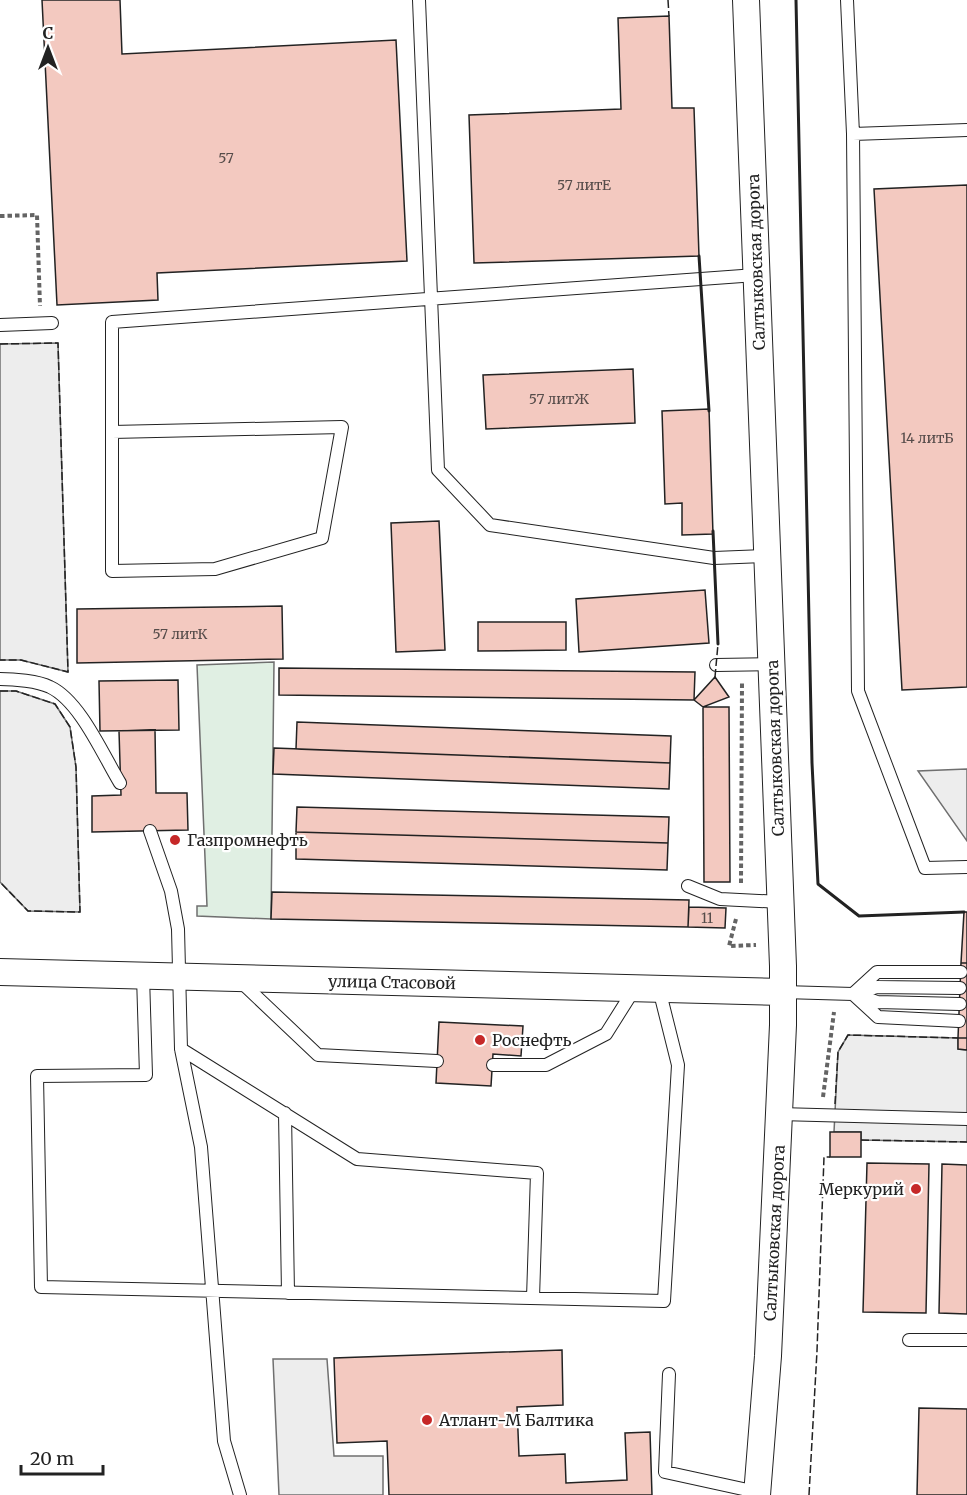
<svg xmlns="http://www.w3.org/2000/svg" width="967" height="1495" font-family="Merriweather,serif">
<rect width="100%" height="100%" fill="#fff"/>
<!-- green -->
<path fill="#e0efe3" stroke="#6f6f6f" stroke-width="1.5" d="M274 662 271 919 197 916V906H207L197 665Z"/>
<!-- parking -->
<path fill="#ededed" stroke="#6f6f6f" stroke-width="1.5" d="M58 343 68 672 21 660H0V344Z
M0 691H16L55 704 70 727 76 767 80 912 28 911 0 882Z
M967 769V841L918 771Z
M848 1035 958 1038V1049L967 1050V1142L861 1140V1132H834L838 1052Z
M273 1359H327L334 1456H383V1495H279Z"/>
<!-- building -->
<path fill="#f3c9c0" stroke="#222" stroke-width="1.5" d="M42 0H120L122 54 396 40 407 261 157 273 158 300 57 305Z
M669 16 672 108H694L699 256 474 263 469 115 621 109 618 18Z
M967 185V687L902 690 874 189Z
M633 369 635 423 486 429 483 375Z
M709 409 713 534 682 535V503L665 504 662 411Z
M439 521 445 650 396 652 391 523Z
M705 590 709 643 579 652 576 599Z
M282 606 283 659 77 663V609Z
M478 622H566V650L478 651Z
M279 668 695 672 694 700 279 695Z
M715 677 729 697 703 707 694 700Z
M178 680 179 730 100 731 99 681Z
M703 707H729L730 882H704Z
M297 722 671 736 670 763 296 749Z
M155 730 156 793H187L188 830 92 832V796L121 795 119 731Z
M274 748 670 763 669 789 273 774Z
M297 807 669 817 668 843 296 832Z
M296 832 668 843 667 870 296 859Z
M272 892 689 900 688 927 271 919Z
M689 907 726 908 725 928 688 927Z
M964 912H967V963H961Z
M961 963H967V1038H958Z
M439 1022 523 1026 521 1056 493 1054 491 1086 436 1083Z
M958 1038H967V1050L958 1049Z
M830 1132H861V1157H830Z
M867 1163 929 1164 926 1313 863 1312Z
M942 1164 967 1165V1314L939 1313Z
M562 1350 563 1405 517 1407 519 1456 565 1454 566 1483 627 1480 625 1433 650 1432 652 1495H389L387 1441 337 1443 334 1358Z
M919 1408 967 1409V1495H917Z"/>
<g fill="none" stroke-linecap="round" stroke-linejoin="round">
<defs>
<path id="service" d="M419 0 438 470 490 525 714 558 767 556
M847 0 853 134 858 691 925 868 967 867
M853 134 967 130
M0 325 52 323
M112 432 342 427 322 538 215 569 112 571V322L756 275
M716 665 771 664
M0 679C14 679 38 681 50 687 80 701 103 755 120 783
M150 831 171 891 178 929 181 1049 357 1159 537 1173 533 1298
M688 886 720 899 781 902
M143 976 146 1075 37 1076 41 1287 664 1301 678 1065 659 989
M240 981 318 1055 437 1061
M783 992 853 994 877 972H961
M857 993 877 987 960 988
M853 994 878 1017 959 1021
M857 995 877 1002 960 1004
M181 1049 201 1147 224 1441 240 1495
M493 1065H546L606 1034 635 988
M285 1113 288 1293
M779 1114 967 1119
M909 1340H967
M669 1374 665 1472 757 1492"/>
<path id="minor" d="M746 0 783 966V1025L768 1356 757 1495
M0 972 783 992"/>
</defs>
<!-- service casing -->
<use href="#service" stroke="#222" stroke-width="14"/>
<!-- minor casing -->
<use href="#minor" stroke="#222" stroke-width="28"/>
<!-- path -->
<path stroke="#646464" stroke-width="4" stroke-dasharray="4.5 3" stroke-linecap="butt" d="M0 216 37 215 40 306
M741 883 742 683
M736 919 729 946 756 945
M823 1097 834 1012"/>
<!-- service -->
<use href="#service" stroke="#fff" stroke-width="12"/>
<!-- minor -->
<use href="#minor" stroke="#fff" stroke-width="26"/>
<!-- fence -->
<path stroke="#222" stroke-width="1.5" stroke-dasharray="8 3" stroke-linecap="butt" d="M668 0 669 16
M0 344 58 343 68 672 21 660H0
M715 677 718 644
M0 691H16L55 704 70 727 76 767 80 912 28 911 0 882
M835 1104 838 1052 848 1035 958 1038
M861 1140 967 1142
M809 1495 817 1351 824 1157H830"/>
<!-- wall -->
<path stroke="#222" stroke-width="3" d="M796 0 812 763 818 884 859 916 964 912
M699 256 709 411
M713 531 718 644"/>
</g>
<!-- markers -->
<g fill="#c62828" stroke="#fff" stroke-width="2">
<circle cx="175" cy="840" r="6"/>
<circle cx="480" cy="1040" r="6"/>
<circle cx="916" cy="1189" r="6"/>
<circle cx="427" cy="1420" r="6"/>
</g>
<g text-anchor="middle" stroke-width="4.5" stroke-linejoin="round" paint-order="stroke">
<!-- number labels -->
<g font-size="14" fill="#564c4a">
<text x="226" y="163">57</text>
<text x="584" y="190">57 литЕ</text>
<text x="559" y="404">57 литЖ</text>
<text x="927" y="443">14 литБ</text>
<text x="180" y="639">57 литК</text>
<text x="707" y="923">11</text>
</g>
<!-- street labels -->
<g font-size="16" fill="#222" stroke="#fff">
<text transform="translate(756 262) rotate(-92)" y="6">Салтыковская дорога</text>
<text transform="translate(775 748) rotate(-92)" y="6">Салтыковская дорога</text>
<text transform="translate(392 982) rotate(1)" y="6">улица Стасовой</text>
<text transform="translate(774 1233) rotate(-87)" y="6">Салтыковская дорога</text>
</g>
<!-- poi labels -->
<g font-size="16" fill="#222" stroke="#fff" text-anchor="start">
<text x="187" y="846">Газпромнефть</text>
<text x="492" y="1046">Роснефть</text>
<text x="904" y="1195" text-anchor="end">Меркурий</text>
<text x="439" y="1426">Атлант-М Балтика</text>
</g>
</g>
<!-- north arrow -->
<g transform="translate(48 48)" stroke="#ffffff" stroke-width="4.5" paint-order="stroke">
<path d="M0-4.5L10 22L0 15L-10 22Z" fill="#222222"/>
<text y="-9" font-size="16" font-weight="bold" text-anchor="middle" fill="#222222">С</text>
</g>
<!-- scale -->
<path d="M21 1465v9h82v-9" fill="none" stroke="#222222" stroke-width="3"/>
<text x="30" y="1465" font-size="18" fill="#222222" stroke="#ffffff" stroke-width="4.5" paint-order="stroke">20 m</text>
</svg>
